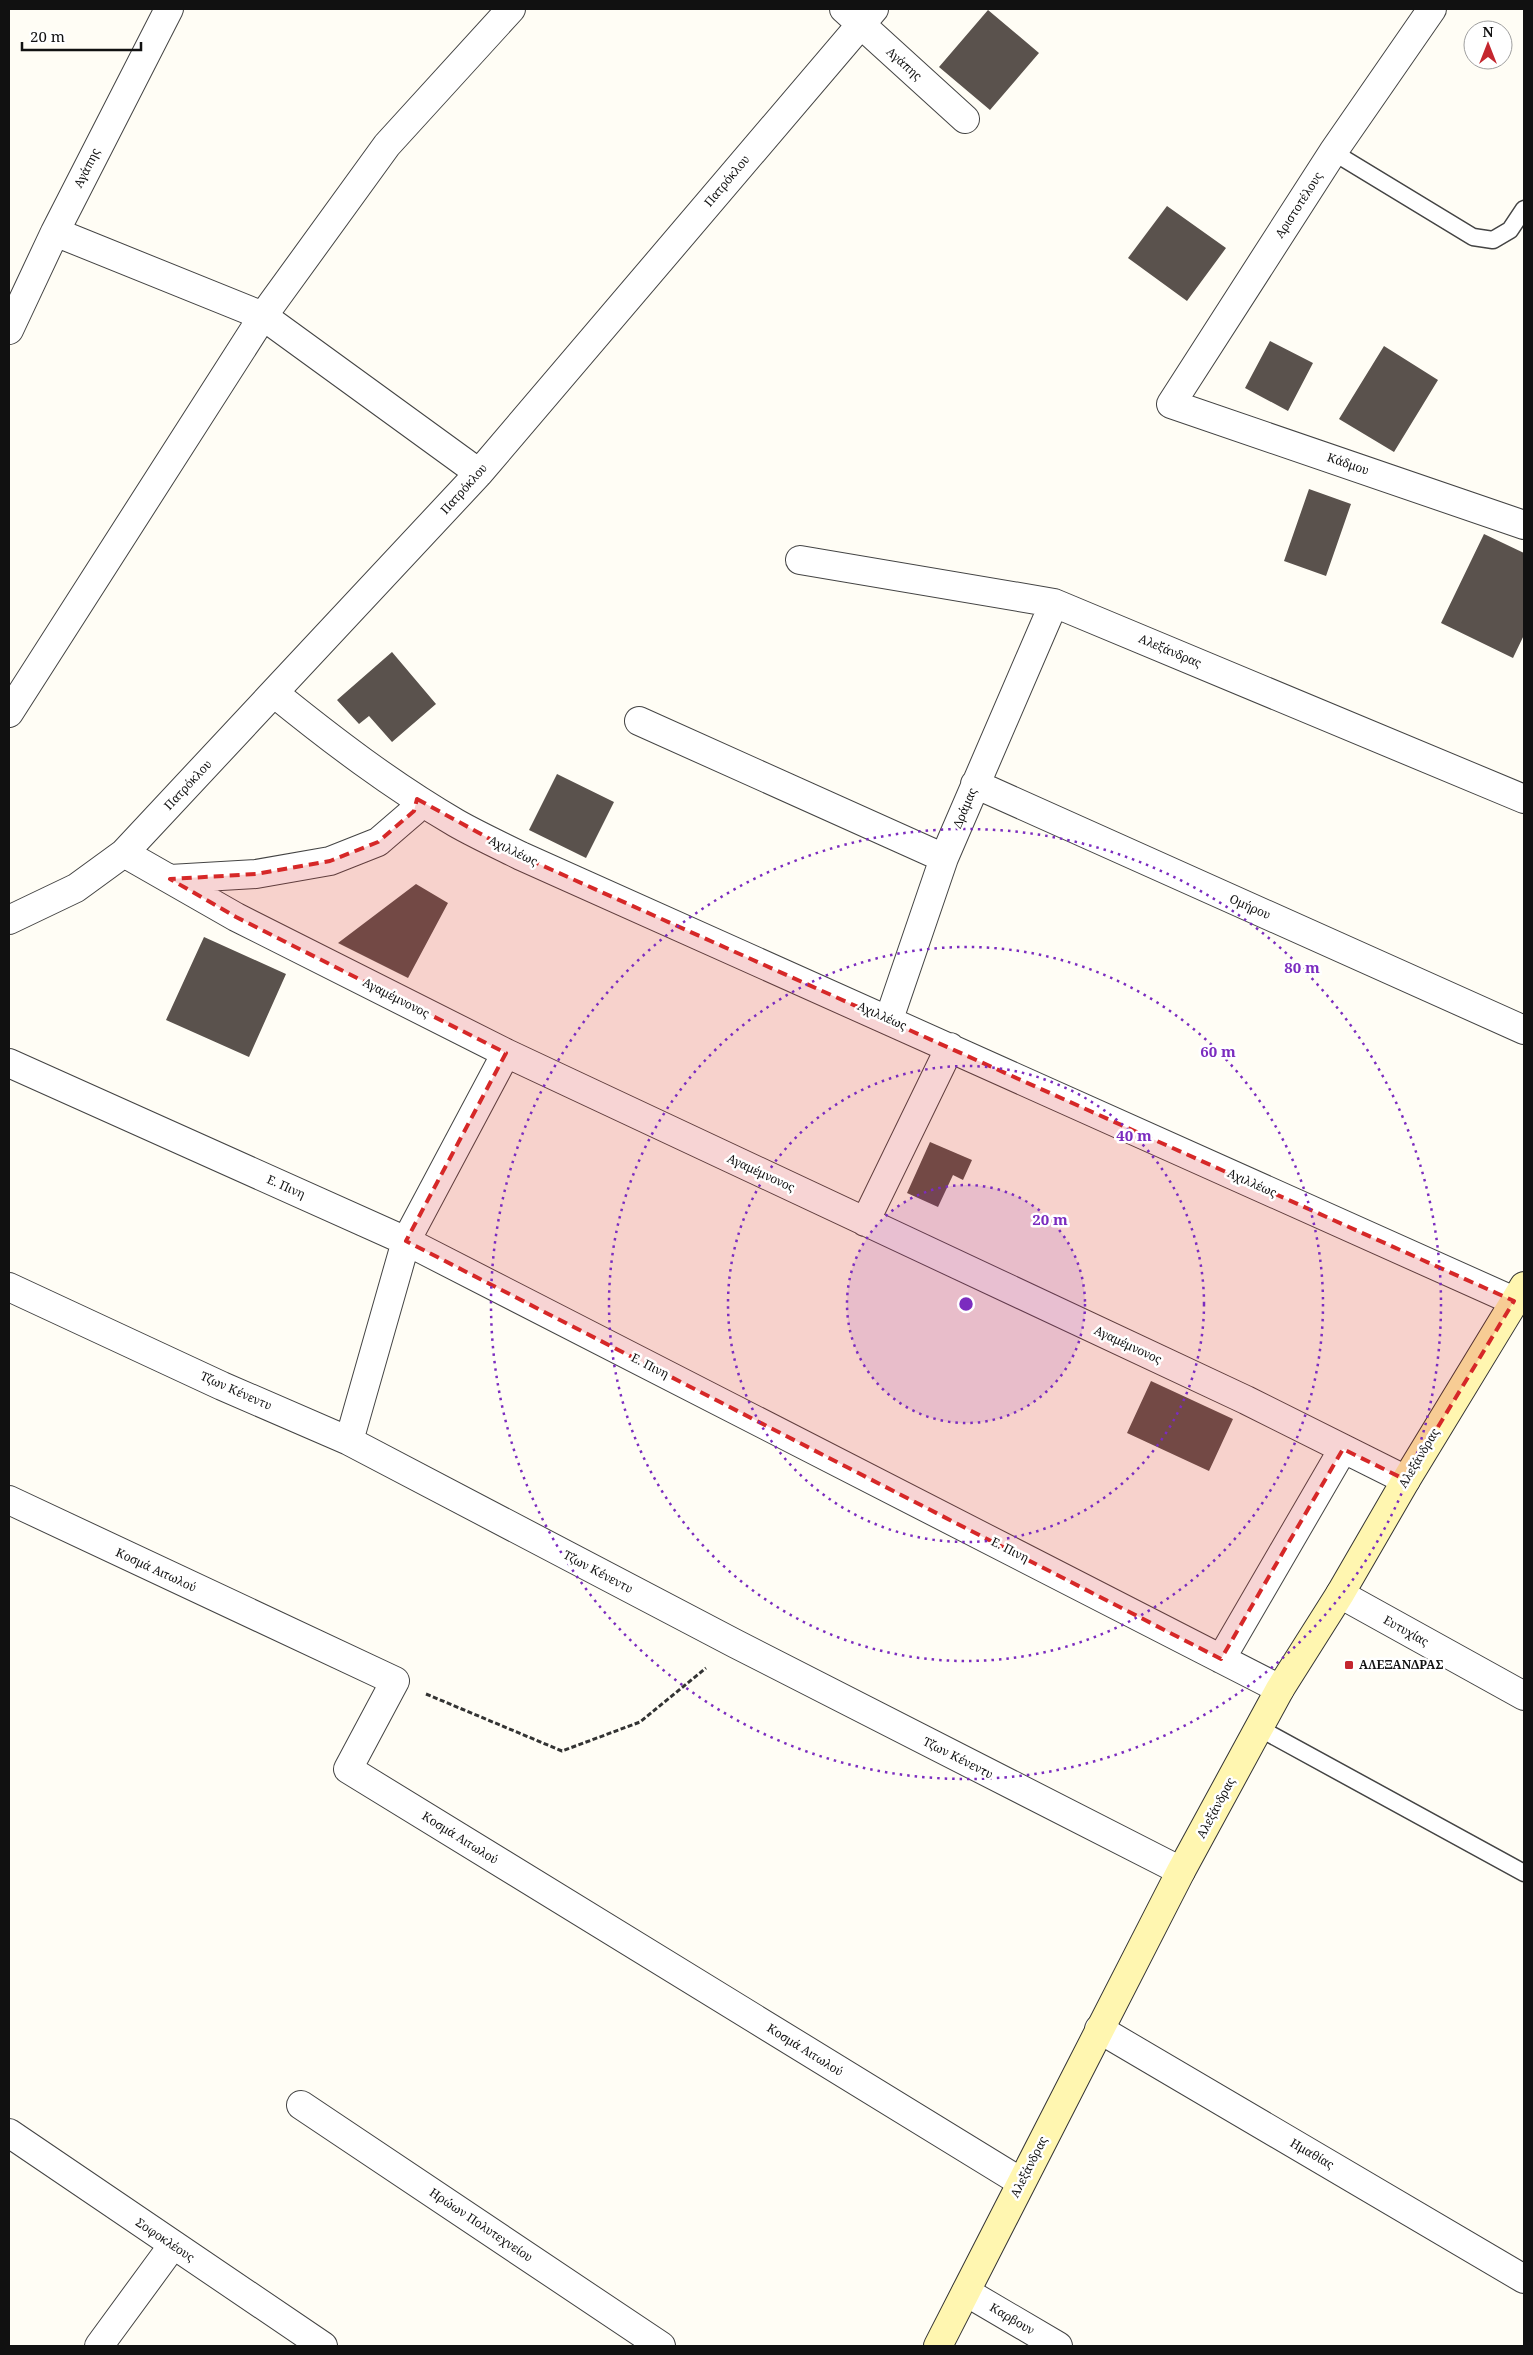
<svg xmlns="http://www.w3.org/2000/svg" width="1533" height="2355" font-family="'Noto Serif',serif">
<rect width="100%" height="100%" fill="#fffdf5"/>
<!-- building -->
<path fill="#5a524d" d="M988 10 1039 53 990 110 939 67Z
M1167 206 1226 248 1187 301 1128 258Z
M1270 341 1313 363 1288 411 1245 388Z
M1384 346 1438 380 1394 452 1339 419Z
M1309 489 1351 504 1326 576 1284 561Z
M1484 534 1524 553V635L1513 658 1441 623Z
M392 652 436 704 392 742 369 716 359 724 337 700Z
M557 774 614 802 586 858 529 830Z
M416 884 448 903 408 978 338 943Z
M204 937 286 974 249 1057 166 1020Z
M930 1142 972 1160 963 1180 953 1175 938 1207 907 1193Z
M1151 1381 1233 1419 1209 1471 1127 1433Z"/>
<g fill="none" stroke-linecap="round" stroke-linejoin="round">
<defs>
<path id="lane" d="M1333 152 1473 237 1493 240 1510 230 1524 209
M1259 1728 1524 1873"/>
<path id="street" d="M844 9 965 119
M1432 9 1333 152 1171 404 1524 525
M55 232 263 316 479 473
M9 330 55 232 169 9
M800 560 1054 603 1524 799
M274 693C332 740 391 785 456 823 477 835 499 845 521 856L1514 1301
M9 713 263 316 387 145 511 9
M639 721 944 858
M975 784 1524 1030
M124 853 236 917 506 1053 1246 1400 1406 1480
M170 879 256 874 330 861 378 842 414 811 417 799
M9 920 76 888 124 853 479 473 874 9
M889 1019 944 858 1054 603
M9 1063 406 1241 1280 1689
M865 1222 950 1047
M9 1287 222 1386 349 1441 736 1644 1181 1871
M349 1441 406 1241 506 1053
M9 1500 395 1681 348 1769 1021 2182
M1340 1594 1524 1696
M1221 1659 1343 1449
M1099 2029 1524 2279
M301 2105 661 2346
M9 2133 323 2346
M966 2292 1058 2346
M99 2346 173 2245"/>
<path id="secondary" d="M938 2346 1181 1871 1280 1689 1340 1594 1406 1480 1524 1286"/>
</defs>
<!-- lane casing -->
<use href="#lane" stroke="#444" stroke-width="19"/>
<!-- street casing -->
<use href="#street" stroke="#444" stroke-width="30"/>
<!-- secondary casing -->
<use href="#secondary" stroke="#333" stroke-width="30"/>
<!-- path -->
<path stroke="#333" stroke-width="3" stroke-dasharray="5 2.5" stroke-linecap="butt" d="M426 1694 562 1751 640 1722 706 1668"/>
<!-- lane -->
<use href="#lane" stroke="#fff" stroke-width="16"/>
<!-- street -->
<use href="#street" stroke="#fff" stroke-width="28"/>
<!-- secondary -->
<use href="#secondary" stroke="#fff6b0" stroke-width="28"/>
</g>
<!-- marked area -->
<path fill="#d62828" fill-opacity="0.2" stroke="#d62828" stroke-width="4" stroke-dasharray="10 6" stroke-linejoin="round" d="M417 799 521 856 1514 1301 1406 1480 1343 1449 1221 1659 406 1241 506 1053 236 917 170 879 256 874 330 861 378 842 414 811Z"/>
<!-- distance rings -->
<circle cx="966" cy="1304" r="119" fill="#7b2cbf" fill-opacity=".12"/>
<g fill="none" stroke="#7b2cbf" stroke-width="2.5" stroke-dasharray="2.5 5">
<circle cx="966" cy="1304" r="119"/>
<circle cx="966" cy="1304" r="238"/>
<circle cx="966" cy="1304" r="357"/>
<circle cx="966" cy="1304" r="475"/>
</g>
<!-- markers -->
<rect fill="#c4262e" stroke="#fff" stroke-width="2" x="1344" y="1660" width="10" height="10" rx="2.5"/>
<g text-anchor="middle" stroke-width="5" stroke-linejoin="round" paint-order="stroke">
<!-- street labels -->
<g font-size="12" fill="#111" stroke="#fff">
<text transform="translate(904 64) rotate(42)" y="4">Αγάπης</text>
<text transform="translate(87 168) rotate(-63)" y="4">Αγάπης</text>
<text transform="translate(727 181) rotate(-50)" y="4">Πατρόκλου</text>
<text transform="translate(1299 205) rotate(-57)" y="4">Αριστοτέλους</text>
<text transform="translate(1348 464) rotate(19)" y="4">Κάδμου</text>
<text transform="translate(464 489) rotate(-48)" y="4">Πατρόκλου</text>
<text transform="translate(1170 651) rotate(23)" y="4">Αλεξάνδρας</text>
<text transform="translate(188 785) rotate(-47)" y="4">Πατρόκλου</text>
<text transform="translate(965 808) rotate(-67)" y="4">Δράμας</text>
<text transform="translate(513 851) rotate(26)" y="4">Αχιλλέως</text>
<text transform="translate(1250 907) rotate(24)" y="4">Ομήρου</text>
<text transform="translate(396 998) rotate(27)" y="4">Αγαμέμνονος</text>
<text transform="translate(882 1016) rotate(24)" y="4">Αχιλλέως</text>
<text transform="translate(761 1173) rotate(25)" y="4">Αγαμέμνονος</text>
<text transform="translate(1252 1183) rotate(24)" y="4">Αχιλλέως</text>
<text transform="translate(286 1187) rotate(24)" y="4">Ε. Πινη</text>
<text transform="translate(1128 1345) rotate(25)" y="4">Αγαμέμνονος</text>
<text transform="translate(650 1366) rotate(27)" y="4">Ε. Πινη</text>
<text transform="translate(236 1391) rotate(24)" y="4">Τζων Κένεντυ</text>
<text transform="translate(1419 1458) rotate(-59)" y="4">Αλεξάνδρας</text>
<text transform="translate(1010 1550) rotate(27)" y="4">Ε. Πινη</text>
<text transform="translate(156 1570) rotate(25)" y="4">Κοσμά Αιτωλού</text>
<text transform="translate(598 1572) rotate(28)" y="4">Τζων Κένεντυ</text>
<text transform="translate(1406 1631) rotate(29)" y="4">Ευτυχίας</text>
<text transform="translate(958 1758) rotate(27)" y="4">Τζων Κένεντυ</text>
<text transform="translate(1216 1808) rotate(-62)" y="4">Αλεξάνδρας</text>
<text transform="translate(460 1838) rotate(32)" y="4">Κοσμά Αιτωλού</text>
<text transform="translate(805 2050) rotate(32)" y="4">Κοσμά Αιτωλού</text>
<text transform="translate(1312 2154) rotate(30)" y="4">Ημαθίας</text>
<text transform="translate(1029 2167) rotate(-63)" y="4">Αλεξάνδρας</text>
<text transform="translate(481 2225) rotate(34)" y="4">Ηρώων Πολυτεχνείου</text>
<text transform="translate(165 2240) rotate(34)" y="4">Σοφοκλέους</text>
<text transform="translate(1012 2319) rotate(31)" y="4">Καρβουν</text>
</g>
<!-- poi labels -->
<g font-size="12" font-weight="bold" fill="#111" stroke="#fff" text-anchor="start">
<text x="1359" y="1669">ΑΛΕΞΑΝΔΡΑΣ</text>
</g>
</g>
<circle cx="966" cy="1304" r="8" fill="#7b2cbf" stroke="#fff" stroke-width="2.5"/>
<g font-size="15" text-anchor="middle" font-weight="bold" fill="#7b2cbf" stroke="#fff" stroke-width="5" stroke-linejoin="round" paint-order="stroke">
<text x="1302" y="973">80 m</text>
<text x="1218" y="1057">60 m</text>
<text x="1134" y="1141">40 m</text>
<text x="1050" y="1225">20 m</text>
</g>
<!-- border -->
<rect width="1533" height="2355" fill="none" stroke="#111111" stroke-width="20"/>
<!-- north arrow -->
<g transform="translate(1488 45)"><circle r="24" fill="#ffffff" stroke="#a0a0a0"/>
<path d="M0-4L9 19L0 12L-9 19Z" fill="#c4262e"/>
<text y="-8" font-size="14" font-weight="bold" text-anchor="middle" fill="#111111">N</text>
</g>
<!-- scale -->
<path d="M22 42v8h119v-8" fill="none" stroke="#111111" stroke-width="2.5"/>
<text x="30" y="42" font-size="15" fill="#111111" stroke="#ffffff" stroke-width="4" paint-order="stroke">20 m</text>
</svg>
